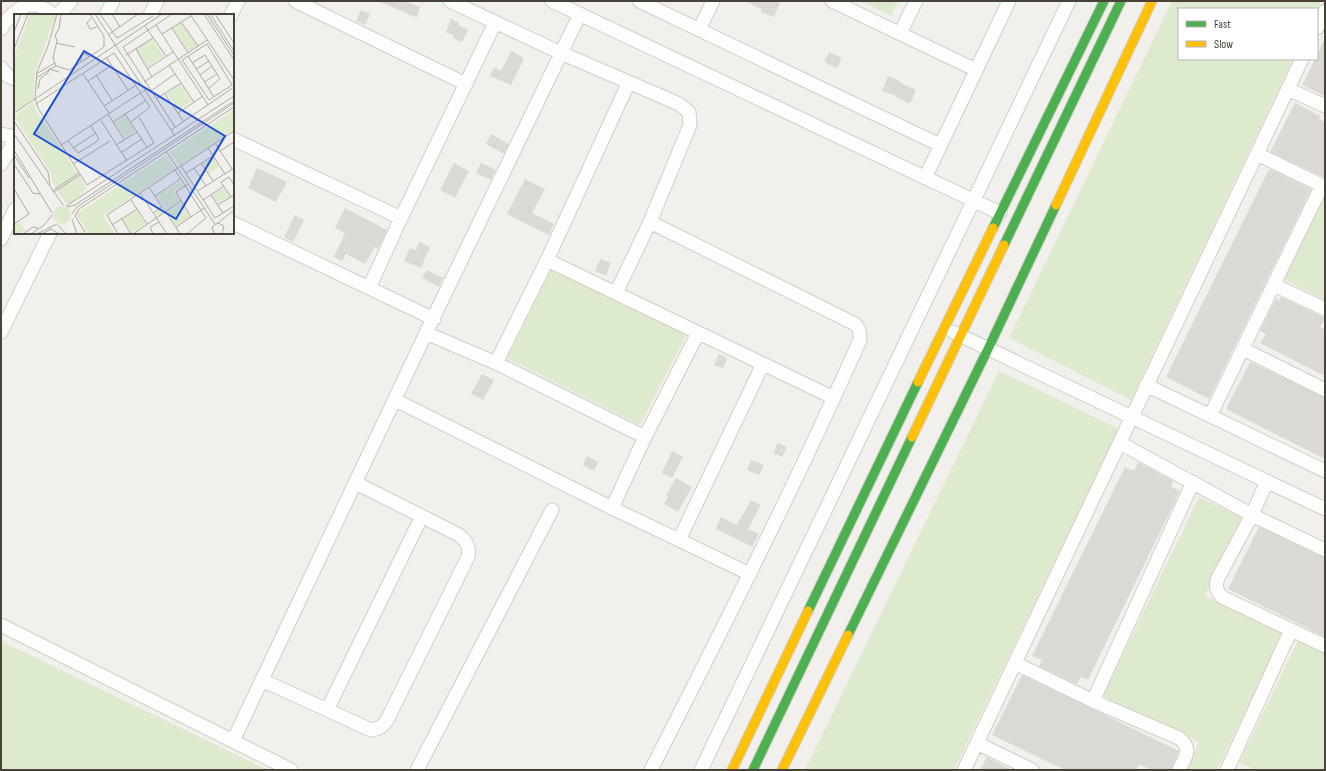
<svg xmlns="http://www.w3.org/2000/svg" width="1326" height="771" font-family="'Sofia Sans Condensed',sans-serif">
<rect width="100%" height="100%" fill="#f2f0ec"/>
<!-- green -->
<path fill="#deeace" d="M860 1H898L891 16Z
M1172 1H1321L1317 9H1179V59H1293L1131 400 1009 338Z
M1325 193V300L1283 279Z
M551 269 687 334 640 425 507 358Z
M999 371 1119 429 954 770H805Z
M1199 497 1242 518 1205 596 1283 634 1217 770H1186L1199 742 1103 696Z
M1298 640 1325 653V770H1255L1239 763Z
M1 641 268 770H1Z"/>
<!-- building -->
<path fill="#dbd9d5" d="M377 1H410L409 3 420 7 417 17 407 14V13Z
M745 1H774L780 3 774 17 761 12 762 9Z
M361 10 370 14 365 25 356 21Z
M451 19 459 23 458 25 468 30 462 42 453 38 454 35 446 32Z
M1325 38V96L1302 85 1315 59H1317V55Z
M511 51 524 58 511 85 490 76 494 67 501 71Z
M829 52 842 58 837 68 824 62Z
M888 76 900 81 899 82 916 90 910 104 896 97 897 96 882 91Z
M1295 103 1320 116 1319 119 1325 122V178L1270 152Z
M491 134 509 144 504 154 486 144Z
M454 163 469 171 455 198 440 190Z
M481 163 496 170 491 180 476 173Z
M257 168 287 182 276 202 248 188Z
M1269 169 1311 189 1209 399 1166 377Z
M525 179 545 189 532 213 554 224 549 235 507 214Z
M345 208 387 230 378 249 375 247 365 264 346 254 342 261 334 257 345 233 335 228Z
M295 215 304 220 293 242 284 237Z
M419 242 430 247 421 268 404 261 410 248 416 250Z
M600 259 611 263 606 276 595 271Z
M427 270 443 278 439 287 422 278Z
M1281 297 1325 318 1320 327 1325 329V376L1260 343 1266 334 1260 331 1276 299 1279 301Z
M719 354 727 358 723 368 714 365Z
M1250 362 1325 398V459L1226 409Z
M482 374 494 380 483 400 471 394Z
M778 443 787 447 782 457 773 453Z
M672 451 683 457 672 478 662 473Z
M587 456 598 462 594 471 583 465Z
M751 460 764 465 759 475 747 470Z
M1138 462 1173 481 1171 487 1180 491 1088 680 1081 677 1077 684 1039 666 1042 660 1032 656 1125 467 1134 471Z
M676 478 692 487 678 512 664 504 668 496 666 495Z
M751 500 761 505 748 529 759 534 752 547 716 529 721 517 737 525Z
M1259 527 1325 558V637L1228 589Z
M1022 675 1179 751 1171 770H1151L1139 764 1136 770H1065L992 735Z
M987 757 1012 770H980Z"/>
<g fill="none" stroke-linecap="round" stroke-linejoin="round">
<defs>
<path id="street" d="M295 1 466 84
M450 1 561 53 679 104 689 112 690 125 650 222 616 293
M552 1 1000 213
M639 1 940 145
M832 1 976 70
M58 15 71 1
M106 15 113 1
M150 15 157 1
M231 15 238 1
M1317 28 1325 11
M1 29C7 17 21 4 35 5 41 5 49 12 54 15
M699 30 713 1
M900 33 916 1
M1 68 8 76 15 79
M1288 89 1325 106
M1 134 15 137
M233 139 401 218
M1257 154 1325 187
M1 164 8 153 15 137
M925 178 1009 1
M650 222 855 324C860 329 860 333 860 340 795 486 723 628 651 770
M233 223 434 319
M1 239 15 209
M547 260 834 398
M1274 285 1325 309
M369 288 401 218 495 23
M1 332 50 233
M953 332 1325 509
M426 333 496 363 645 437
M1243 349 1325 390
M496 363 547 260 628 84
M1146 385 1325 471
M395 400 612 508 750 574
M1210 416 1322 185
M1120 443 1252 515 1325 550
M1267 481 1252 515 1218 578C1215 586 1216 590 1222 597L1325 646
M612 508 645 437 698 333
M679 540 763 364
M1 625 291 770
M1015 663 1093 701 1179 738C1193 749 1185 757 1179 770
M262 680 371 730C379 729 382 727 387 720L468 557C470 547 467 541 459 535L356 483
M1093 701 1193 482
M327 710 422 516
M233 741 426 333 580 14
M977 743 1032 770
M417 770 552 510
M701 770 1069 1
M964 770 1302 59
M1227 770 1291 630"/>
<path id="fast" d="M993 228 1104 1
M1004 245 1121 1
M808 611 918 382
M848 635 988 349 1056 205
M753 770 912 437"/>
<path id="slow" d="M1056 205 1152 1
M918 382 993 228
M912 437 1004 245
M732 770 808 611
M782 770 848 635"/>
</defs>
<!-- street casing -->
<use href="#street" stroke="#d0cec9" stroke-width="15"/>
<!-- fast casing -->
<use href="#fast" stroke="#d0cdc3" stroke-width="11"/>
<!-- slow casing -->
<use href="#slow" stroke="#d0cdc3" stroke-width="11"/>
<!-- street -->
<use href="#street" stroke="#fdfdfc" stroke-width="13"/>
<!-- fast -->
<use href="#fast" stroke="#4caf50" stroke-width="9"/>
<!-- slow -->
<use href="#slow" stroke="#ffc107" stroke-width="9"/>
</g>
<!-- overview -->
<g transform="translate(14 14)">
<rect width="220" height="220" fill="#f2f0ec"/>
<path d="M16 0H42L21 59 20 85 0 98V43ZM167 9 183 32 174 37 159 14ZM138 25 150 42 133 53 122 35ZM166 70 178 87 164 96 153 79ZM20 88 22 96 73 174 56 190 51 188 38 168 37 159 0 102ZM220 96V116L165 152 156 138ZM111 101 121 117 111 124 101 108ZM152 141 161 155 89 202 101 220H75L62 200ZM199 143 205 153 195 160 189 149ZM166 167 169 172 160 178 166 187 143 202 141 199 150 193 143 182ZM210 173 216 183 204 190 198 181ZM167 189 176 203 162 212 153 198ZM39 201a9 9 0 1 1 18 0a9 9 0 1 1-18 0ZM122 196 132 210 118 219 109 205ZM6 208 12 217 0 220V212Z" fill="#deeace"/>
<path fill="none" stroke="#aeaaa4" stroke-width="1" d="M43 0 34 32 23 58 21 85 24 94 73 171 140 129 125 103M47 0 45 15 41 21 43 27 39 44 42 52 55 56 90 33V22L76 0M81 0 161 122M86 0 103 24 139 2M98 0 106 13M158 0 109 33 161 113M176 0 220 66M190 0 220 46M193 0 220 41M196 0 220 37M201 0 220 29M77 4 73 9 76 15 83 13M167 8 184 32M142 11 194 91M131 12 152 42M158 14 174 39M0 18 7 0M148 20 177 2M94 21 124 0M42 29 61 33M193 30 218 71 195 86 168 46ZM0 35 14 0M122 35 138 63M112 41 139 24M174 42 200 83M92 43 114 76M67 48V41L72 40 75 43M178 49 191 41 206 65 195 74M155 51 180 88M133 55 159 38M182 55 195 47M22 60 41 49M69 60 95 99M82 61 98 86M186 61 198 52M22 64 42 52M74 67 98 51M130 68 193 26M190 68 203 60M24 75 26 65 34 59 35 55 45 58M137 77 161 60M151 80 169 107M142 85 167 69M22 90 100 39 136 93 117 108M90 92 121 72M0 99 148 0M164 99 189 82M94 100 110 125M111 100 133 133M86 105 113 147M0 107 34 158 36 171M99 108 131 87M157 116 220 73M0 120 49 191M54 127 64 139 81 129 85 125 77 112M201 129 218 155M47 131 131 76M102 131 123 118M59 134 82 119M194 134 211 160M0 136 38 199M152 137 201 210M206 137 220 128M108 138 128 125M0 141 15 164M187 149 199 167M0 150 19 179 26 180M59 150 96 127M167 152 201 204 220 192M180 154 192 172M161 156 192 204 173 220M172 159 199 142M174 170 162 178 177 203M135 173 148 193 139 199M0 175 15 200 0 210M38 177 65 159M184 177 220 154M40 178 66 161M126 179 153 220M197 181 209 199M141 182 166 165M217 183 207 168 215 163 220 171M117 186 133 210M189 186 210 172M204 191 220 181M52 192 220 82M53 193 61 191 220 87M152 198 166 220M58 200 63 193 220 89M58 205 63 220M108 205 117 220M204 209 220 196M44 211 52 220M98 211 123 195M162 213 190 194M9 220 19 213 24 214M17 220 30 211 38 201M23 220 43 210M28 220 37 215 45 220M72 220 61 202 65 195 220 93M104 220 93 201 220 117M119 220 167 187M139 220 136 213 145 208M200 220 198 213 204 209 210 212 208 220"/>
<path fill="#1d4ed8" fill-opacity="0.15" stroke="#1d4ed8" stroke-width="2" d="M70 37 211 122 162 205 20 120Z"/>
<rect width="220" height="220" fill="none" stroke="#484238" stroke-width="2"/>
</g>
<!-- border -->
<rect width="1326" height="771" fill="none" stroke="#484238" stroke-width="4"/>
<!-- legend -->
<rect x="1178" y="8" width="140" height="52" fill="#ffffff" stroke="#b6b3af"/>
<rect x="1186" y="21" width="20" height="6" fill="#4caf50" stroke="#b6b3af"/>
<text x="1214" y="28" font-size="12" fill="#484238">Fast</text>
<rect x="1186" y="41" width="20" height="6" fill="#ffc107" stroke="#b6b3af"/>
<text x="1214" y="48" font-size="12" fill="#484238">Slow</text>
</svg>
